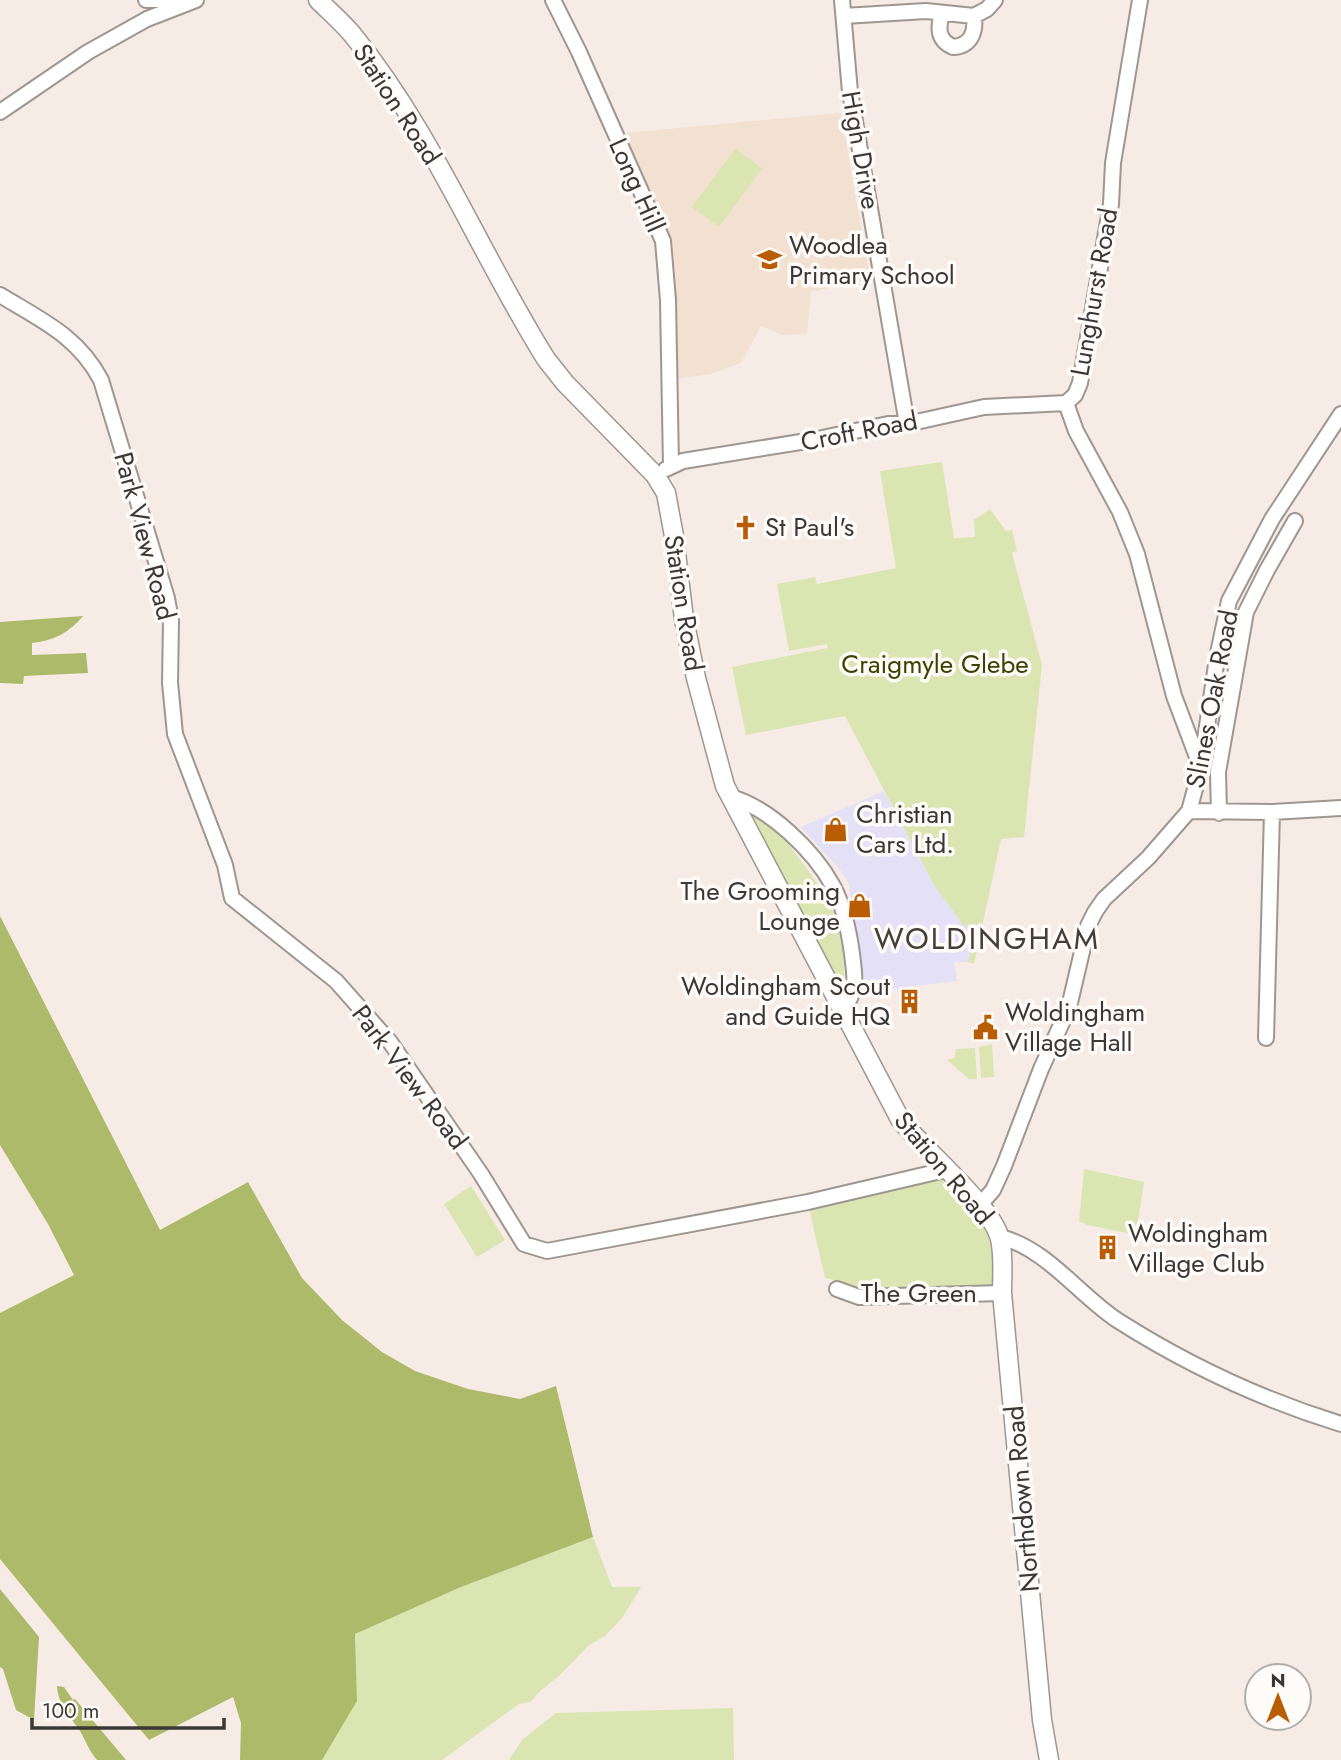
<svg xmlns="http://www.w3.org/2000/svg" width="1341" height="1760" font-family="Jost,sans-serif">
<rect width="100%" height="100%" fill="#f6ece5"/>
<!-- commercial -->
<path fill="#e4e1f7" d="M884 791 934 885 964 925 978 924 968 962H954L957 981 864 992 849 884 841 871 801 827Z"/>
<!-- education -->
<path fill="#f2e1d0" d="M841 113 870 279 811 292 807 334 783 335 761 326 741 363 711 374 676 379 671 241 624 133Z"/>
<!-- green -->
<path fill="#dbe5b2" d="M735 149 762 168 719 227 692 207Z
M942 462 954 538 975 537 974 520 990 509 1006 531 1012 530 1017 551 1012 553 1042 665 1024 837 1001 839 974 964 968 962 978 924 964 926 934 885 845 716 746 735 732 667 827 648V644L789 651 777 584 815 577 817 584 896 568 880 471Z
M747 812C770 810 826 892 834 914 841 935 846 961 844 984L840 986Z
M992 1044 994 1077 981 1078 979 1047Z
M975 1048 977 1079H969L947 1060 955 1058 956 1049Z
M1084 1169 1144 1182 1136 1235 1088 1225 1079 1221Z
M943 1177C961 1199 987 1220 992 1249 994 1261 993 1275 994 1287L864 1291 844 1282 825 1278 809 1208Z
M471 1186 505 1240 477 1257 444 1204Z
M593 1537 612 1587H641L622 1618 605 1636 589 1645 561 1674 538 1693 531 1702 519 1704 442 1760H322L357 1701 355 1634 461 1587Z
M733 1708 734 1760H509L522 1740 556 1713Z"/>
<!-- forest -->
<path fill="#adba69" d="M83 616C69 633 53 641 32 643V655L86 653 88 673 24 676 23 684 0 683V622Z
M0 916 160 1230 248 1182 302 1278 342 1320 382 1352 415 1371 468 1389 520 1399 556 1386 593 1537 461 1587 355 1634 357 1701 322 1760H240L241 1723 233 1697 149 1740 0 1559V1313L74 1275 48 1224 0 1145Z
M0 1589 39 1637 34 1720 16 1710 3 1669 0 1667Z
M57 1686 64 1687 73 1700 75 1699 126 1760H97C89 1751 86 1741 80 1731 70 1716 58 1705 57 1686Z"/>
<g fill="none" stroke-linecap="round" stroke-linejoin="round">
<defs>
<path id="minor" d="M146 0H174
M553 0 579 52 663 241 668 300 671 466
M842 0 850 92 907 424
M1140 0 1113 163 1111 204 1080 383 1075 395 1066 403 1076 431 1120 512 1137 554 1174 696 1200 765
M942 13C938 28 937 40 953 47 971 46 976 32 974 16
M844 16 926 11 974 16 987 9 995 0
M0 112 88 52 147 19 196 0
M0 295C41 320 78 336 101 380L167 598 171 621 170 683 175 734 225 865 232 898 336 981 390 1042 481 1174 524 1244 547 1251 808 1202 945 1170
M666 469 683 461 813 440 888 424H907L984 407 1066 403
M730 797C769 807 814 851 833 886 844 907 849 931 852 954 855 978 858 989 843 1010
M1189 811 1272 812 1341 808
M1219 813 1218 772 1246 612 1267 570 1295 521
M1266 1038 1272 812
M980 1205 993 1190 1004 1166 1041 1069 1069 1007 1088 926 1095 912 1104 899 1148 858 1189 811 1201 767 1217 658 1229 601 1272 519 1341 414
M1000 1237C1046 1248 1078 1294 1117 1320 1186 1364 1263 1400 1341 1424
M837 1289 859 1297 1002 1293"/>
<path id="tertiary" d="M318 0C329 11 342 22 352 34 432 132 479 252 546 359L565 383 655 475 666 493 674 536 684 619 696 678 725 786 900 1119C923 1150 992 1205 1000 1239 1004 1256 1002 1275 1002 1293L1042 1720 1049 1760"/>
</defs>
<!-- minor casing -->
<use href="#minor" stroke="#9f9690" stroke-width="18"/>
<!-- tertiary casing -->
<use href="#tertiary" stroke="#9f9690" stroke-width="21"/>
<!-- minor -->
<use href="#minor" stroke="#fff" stroke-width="14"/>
<!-- tertiary -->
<use href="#tertiary" stroke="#fff" stroke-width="18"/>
</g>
<!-- icons -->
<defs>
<symbol id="school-bare" viewBox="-9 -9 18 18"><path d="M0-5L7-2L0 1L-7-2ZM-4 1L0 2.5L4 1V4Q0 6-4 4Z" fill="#b95d05" stroke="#fffbf8" stroke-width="2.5" paint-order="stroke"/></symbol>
<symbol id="church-bare" viewBox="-9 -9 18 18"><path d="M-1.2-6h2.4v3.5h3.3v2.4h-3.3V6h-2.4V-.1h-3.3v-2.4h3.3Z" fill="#b95d05" stroke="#fffbf8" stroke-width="2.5" paint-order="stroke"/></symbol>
<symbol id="shop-bare" viewBox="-9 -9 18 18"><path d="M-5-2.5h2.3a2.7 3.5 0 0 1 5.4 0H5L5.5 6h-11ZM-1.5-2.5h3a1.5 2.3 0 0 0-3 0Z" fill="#b95d05" stroke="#fffbf8" stroke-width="2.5" paint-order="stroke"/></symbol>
<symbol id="building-bare" viewBox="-9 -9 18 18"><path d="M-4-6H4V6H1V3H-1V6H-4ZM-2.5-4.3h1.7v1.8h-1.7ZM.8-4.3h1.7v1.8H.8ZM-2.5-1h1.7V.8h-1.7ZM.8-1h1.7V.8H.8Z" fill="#b95d05" stroke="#fffbf8" stroke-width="2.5" paint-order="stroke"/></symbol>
<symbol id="civic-bare" viewBox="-9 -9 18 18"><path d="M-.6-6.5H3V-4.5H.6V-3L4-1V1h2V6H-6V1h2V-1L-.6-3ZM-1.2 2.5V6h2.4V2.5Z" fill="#b95d05" stroke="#fffbf8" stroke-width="2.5" paint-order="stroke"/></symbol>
</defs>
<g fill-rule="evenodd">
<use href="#school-bare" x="752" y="242" width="35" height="35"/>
<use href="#church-bare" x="728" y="510" width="35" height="35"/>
<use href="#shop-bare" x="818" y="812" width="35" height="35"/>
<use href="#shop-bare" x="842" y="888" width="35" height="35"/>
<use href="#building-bare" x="892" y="984" width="35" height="35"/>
<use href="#civic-bare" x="968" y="1010" width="35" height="35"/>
<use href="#building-bare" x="1090" y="1230" width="35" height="35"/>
</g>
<g text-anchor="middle" stroke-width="7" stroke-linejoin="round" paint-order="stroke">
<!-- street labels -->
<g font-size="26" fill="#3b3735" stroke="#fffbf8">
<text transform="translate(397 104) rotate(57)" y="9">Station Road</text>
<text transform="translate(861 150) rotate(80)" y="9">High Drive</text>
<text transform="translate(637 185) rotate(66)" y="9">Long Hill</text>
<text transform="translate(1094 292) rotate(-80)" y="9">Lunghurst Road</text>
<text transform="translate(859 431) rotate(-11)" y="9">Croft Road</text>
<text transform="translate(145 536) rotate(75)" y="9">Park View Road</text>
<text transform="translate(684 603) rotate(81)" y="9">Station Road</text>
<text transform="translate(1212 699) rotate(-79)" y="9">Slines Oak Road</text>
<text transform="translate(410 1077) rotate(53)" y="9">Park View Road</text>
<text transform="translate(944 1168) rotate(50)" y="9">Station Road</text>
<text x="919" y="1302">The Green</text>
<text transform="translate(1022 1499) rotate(-95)" y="9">Northdown Road</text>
</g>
<!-- poi labels -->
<g font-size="26" fill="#3b3735" stroke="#fffbf8" text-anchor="start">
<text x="789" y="254">Woodlea<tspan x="789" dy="30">Primary School</tspan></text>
<text x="765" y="536">St Paul's</text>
<text x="856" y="823">Christian<tspan x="856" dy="30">Cars Ltd.</tspan></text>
<text x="840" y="900" text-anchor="end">The Grooming<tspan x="840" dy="30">Lounge</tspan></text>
<text x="890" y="995" text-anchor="end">Woldingham Scout<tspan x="890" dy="30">and Guide HQ</tspan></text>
<text x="1005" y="1021">Woldingham<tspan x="1005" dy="30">Village Hall</tspan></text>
<text x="1128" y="1242">Woldingham<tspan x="1128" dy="30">Village Club</tspan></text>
</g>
<!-- park labels -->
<g font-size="26" fill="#3b4201" stroke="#fffbf8">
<text x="935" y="673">Craigmyle Glebe</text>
</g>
<!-- quarter labels -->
<g font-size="30" letter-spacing="2" fill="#453d37" stroke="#fffbf8">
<text x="987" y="949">WOLDINGHAM</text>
</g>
</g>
<!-- north arrow -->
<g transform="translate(1278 1697)"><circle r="33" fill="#fffbf8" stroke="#b1adaa" stroke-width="2"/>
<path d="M0-5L12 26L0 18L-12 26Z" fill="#b95d05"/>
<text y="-10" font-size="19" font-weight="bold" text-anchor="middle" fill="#3b3735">N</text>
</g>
<!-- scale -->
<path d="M32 1718v10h192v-10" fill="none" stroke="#3b3735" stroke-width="3.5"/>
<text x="42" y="1718" font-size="21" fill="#3b3735" stroke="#fffbf8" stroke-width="5" paint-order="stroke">100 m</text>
</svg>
